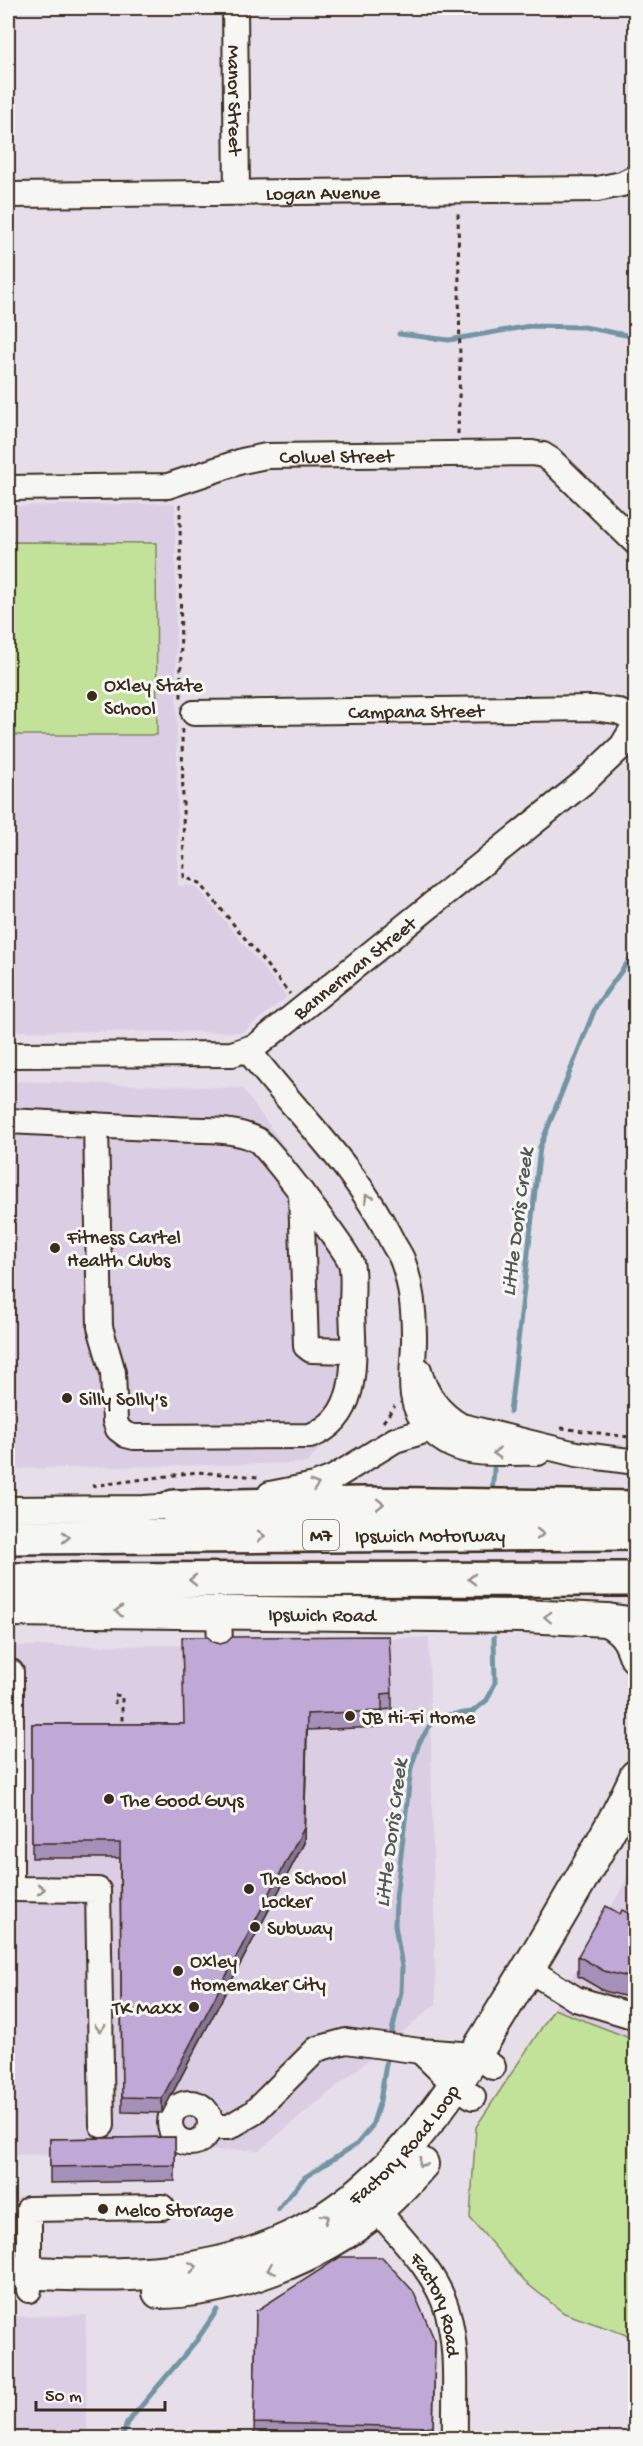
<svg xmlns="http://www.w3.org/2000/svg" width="643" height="2446" font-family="'Gochi Hand',sans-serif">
<rect width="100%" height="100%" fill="#e6dfea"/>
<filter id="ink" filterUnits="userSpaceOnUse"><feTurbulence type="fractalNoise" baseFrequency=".0167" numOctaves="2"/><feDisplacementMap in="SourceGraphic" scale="12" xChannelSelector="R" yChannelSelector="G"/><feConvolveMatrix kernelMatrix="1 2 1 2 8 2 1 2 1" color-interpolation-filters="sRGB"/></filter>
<g filter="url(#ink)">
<!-- built -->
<path fill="#dbcee4" d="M175 503 178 886H196L287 997 243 1032 8 1031V506Z
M8 1081 242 1088 361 1251 357 1405 307 1463 8 1469Z
M429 1637 436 2004 260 2150 10 2155 9 2254H8V1646L220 1645Z
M635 1864V2040L554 2009Z
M86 2315 87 2438H8V2317Z"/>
<!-- green -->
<path fill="#c2e29a" stroke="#7e865c" stroke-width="1.5" d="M8 542 156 543 157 735H8Z
M554 2009 635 2040V2095L633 2098 636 2104 635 2338 564 2313 525 2282 470 2218 476 2127Z"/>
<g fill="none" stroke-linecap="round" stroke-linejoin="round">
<!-- stream -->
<path stroke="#7395a3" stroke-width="5" d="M399 334 449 340 530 326 584 327 636 337
M510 1412 540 1147 596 1006 636 951
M492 1494 494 1469
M390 2040 401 1992 402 1967 395 1925 396 1898 411 1768 419 1743 432 1722 441 1716 472 1712 487 1700 495 1683 494 1638
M278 2209 305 2177 357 2144 372 2126 380 2101 388 2052
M122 2438 127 2423 197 2340 217 2310"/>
<defs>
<g id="minor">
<path id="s1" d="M235 8 237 192"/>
<path id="s2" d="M8 195 597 189 622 184 636 177"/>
<path id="s3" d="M8 488 168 486 242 461 266 456 532 453 543 455 551 460 636 543"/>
<path id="s4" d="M194 713 593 708 617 711 636 719"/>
<path d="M248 1050C296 1113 356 1167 391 1239 394 1246 399 1252 402 1259 411 1283 414 1310 414 1335 415 1367 403 1400 428 1427 460 1462 496 1451 538 1453"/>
<path id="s5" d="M8 1055 232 1054 256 1046 584 782 622 746 636 723"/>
<path d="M8 1121C62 1124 117 1126 172 1129 199 1131 232 1127 257 1140 267 1145 346 1250 351 1263 354 1273 352 1297 352 1308 353 1353 363 1417 310 1436L134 1437 126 1435 118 1429 115 1421 113 1372 100 1327 96 1125"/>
<path d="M301 1192 306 1346 311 1350 353 1351"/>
<path d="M419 1370C425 1394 440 1414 461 1426"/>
<path d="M270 1494 315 1485 333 1478 395 1440 434 1428 466 1427 576 1454 636 1462"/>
<path d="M8 1509 144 1508 191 1505"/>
<path d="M219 1613 220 1645"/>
<path d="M11 1672V1889L98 1890 102 2125"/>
<path d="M528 1969 576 1999 636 2017"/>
<path d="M420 2051 455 2085 473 2097"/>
<circle cx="190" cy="2123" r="20"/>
<path d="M210 2127H229L253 2113 317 2049 346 2041 420 2051 475 2055 493 2067"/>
<path id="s6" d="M367 2198C394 2232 434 2267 447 2310 459 2350 454 2397 455 2438"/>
<path d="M29 2290V2209L162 2207"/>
</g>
<g id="major">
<path id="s7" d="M8 1610 523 1616 607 1620 636 1624"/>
<path d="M607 1620C624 1629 630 1638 636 1657"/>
<path id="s8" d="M8 2272C62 2274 116 2277 170 2271 353 2251 431 2130 518 1985 541 1948 563 1910 585 1872 603 1841 622 1809 636 1776"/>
<path d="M159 2292C233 2291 319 2257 376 2210 393 2197 408 2180 422 2164"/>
</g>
<g id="highway">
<path d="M174 1507 363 1504 636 1508"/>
<path id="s9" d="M8 1537 636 1533"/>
<path d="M8 1580 636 1579"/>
</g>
</defs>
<!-- minor casing -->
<use href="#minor" stroke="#3b2a1e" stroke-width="28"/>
<!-- major casing -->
<use href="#major" stroke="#3b2a1e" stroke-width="36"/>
<!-- highway casing -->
<use href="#highway" stroke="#3b2a1e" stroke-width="38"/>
<!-- path -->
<path stroke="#3b2a1e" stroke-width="3" stroke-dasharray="4.5 4.5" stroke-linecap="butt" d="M458 434 460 364 458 209
M180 504 181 698
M182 729 184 877 200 883 290 994
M383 1422 395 1406
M561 1428 636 1438
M92 1486 197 1472 258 1477
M115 1704V1695L122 1696V1725"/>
<!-- minor -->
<use href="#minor" stroke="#f6f6f2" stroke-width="24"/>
<!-- major -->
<use href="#major" stroke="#f6f6f2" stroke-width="32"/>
<!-- highway -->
<use href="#highway" stroke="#f6f6f2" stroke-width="33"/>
</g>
<!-- wall -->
<path fill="#a590b9" stroke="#3b2a1e" stroke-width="1.5" d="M213 1642 392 1693V1709L382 1710V1727L307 1730 304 1843 162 2113 122 2112 120 1858H32V1724H184Z
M620 1914 636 1917V1999L604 1991 578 1976V1956Z
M175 2137V2181L50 2183V2139Z
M256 2311 435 2341 433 2439H254Z"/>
<!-- shaded-wall -->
<path fill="#867696" stroke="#3b2a1e" stroke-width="1.5" d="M307 1730 304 1843 162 2113V2098Z"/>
<!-- building -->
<path fill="#c0a8d7" stroke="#3b2a1e" stroke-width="1.5" d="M389 1636 392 1693 382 1694V1711L307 1714 304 1828 162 2098 122 2097 120 1843H32V1724H184L182 1637H208L213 1642 220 1644 227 1642 232 1637Z
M606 1906 620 1914 622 1910 636 1917V1979L604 1971 578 1956Z
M175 2137V2165L50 2167V2139Z
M340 2257H382L413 2291 435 2341 433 2427 254 2423 256 2311Z"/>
<!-- one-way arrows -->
<defs><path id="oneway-chevron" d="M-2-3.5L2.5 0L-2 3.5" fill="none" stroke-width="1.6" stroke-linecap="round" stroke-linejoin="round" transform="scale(1.5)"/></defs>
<g stroke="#989088">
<use href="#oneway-chevron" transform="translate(368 1198) rotate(-124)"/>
<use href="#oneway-chevron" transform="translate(497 1453) rotate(177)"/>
<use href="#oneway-chevron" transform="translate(315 1485) rotate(-17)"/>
<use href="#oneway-chevron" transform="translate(380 1504)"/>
<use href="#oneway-chevron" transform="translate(540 1534)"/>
<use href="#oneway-chevron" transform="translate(261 1536)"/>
<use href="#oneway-chevron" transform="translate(66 1537)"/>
<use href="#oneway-chevron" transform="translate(472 1579) rotate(180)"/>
<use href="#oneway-chevron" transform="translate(193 1580) rotate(180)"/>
<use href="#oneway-chevron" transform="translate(119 1611) rotate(-179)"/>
<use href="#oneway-chevron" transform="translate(548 1617) rotate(-178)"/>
<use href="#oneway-chevron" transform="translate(41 1889)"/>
<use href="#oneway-chevron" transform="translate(100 2028) rotate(89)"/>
<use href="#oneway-chevron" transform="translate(422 2163) rotate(132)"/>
<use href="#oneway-chevron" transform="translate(325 2218) rotate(-32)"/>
<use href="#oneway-chevron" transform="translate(193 2267) rotate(-9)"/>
<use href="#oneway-chevron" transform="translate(271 2269) rotate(157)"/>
</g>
</g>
<!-- markers -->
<g fill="#3b2a1e" stroke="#f6f6f2" stroke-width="2">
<circle cx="92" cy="696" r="6"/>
<circle cx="55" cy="1248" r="6"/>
<circle cx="67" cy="1398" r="6"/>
<circle cx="350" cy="1716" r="6"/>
<circle cx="109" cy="1799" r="6"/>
<circle cx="249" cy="1889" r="6"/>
<circle cx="255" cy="1927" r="6"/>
<circle cx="178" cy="1971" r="6"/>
<circle cx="194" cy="2007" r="6"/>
<circle cx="103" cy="2209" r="6"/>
</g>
<g text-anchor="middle" stroke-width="6" stroke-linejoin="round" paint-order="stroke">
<!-- shield labels -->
<rect fill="#f6f6f2" stroke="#73675e" stroke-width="1.5" x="303" y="1520" width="36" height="30" rx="4.5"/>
<g font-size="18" font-weight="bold" fill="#3b2a1e">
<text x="321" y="1541">M7</text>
</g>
<!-- street labels -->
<g font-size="20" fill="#3b2a1e" stroke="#f6f6f2">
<text dy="7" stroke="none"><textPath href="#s1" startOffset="92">Manor Street</textPath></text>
<text dy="7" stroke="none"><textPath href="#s2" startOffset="315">Logan Avenue</textPath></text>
<text dy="7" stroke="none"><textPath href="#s3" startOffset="333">Colwel Street</textPath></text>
<text dy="7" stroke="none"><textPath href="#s4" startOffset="222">Campana Street</textPath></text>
<text dy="7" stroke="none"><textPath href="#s5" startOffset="375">Bannerman Street</textPath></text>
<text dy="7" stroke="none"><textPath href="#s9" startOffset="422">Ipswich Motorway</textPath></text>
<text dy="7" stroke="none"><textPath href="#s7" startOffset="314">Ipswich Road</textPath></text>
<text dy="7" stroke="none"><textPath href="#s8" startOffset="436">Factory Road Loop</textPath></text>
<text dy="7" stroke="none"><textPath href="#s6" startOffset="130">Factory Road</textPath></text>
</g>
<!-- poi labels -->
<g font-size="20" fill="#3b2a1e" stroke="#f6f6f2" text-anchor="start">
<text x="104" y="691">Oxley State<tspan x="104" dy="23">School</tspan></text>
<text x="67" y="1243">Fitness Cartel<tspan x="67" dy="23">Health Clubs</tspan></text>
<text x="79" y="1405">Silly Solly's</text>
<text x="362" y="1723">JB Hi-Fi Home</text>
<text x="121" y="1806">The Good Guys</text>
<text x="261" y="1884">The School<tspan x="261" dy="23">Locker</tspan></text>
<text x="267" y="1934">Subway</text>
<text x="190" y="1967">Oxley<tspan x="190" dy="23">Homemaker City</tspan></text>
<text x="182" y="2014" text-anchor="end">TK Maxx</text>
<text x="115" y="2216">Melco Storage</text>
</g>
<!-- water labels -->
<g font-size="21" font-style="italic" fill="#525655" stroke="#f6f6f2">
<text transform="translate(516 1222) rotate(-83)" y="7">Little Doris Creek</text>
<text transform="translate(390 1833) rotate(-83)" y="7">Little Doris Creek</text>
</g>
</g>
<!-- margin -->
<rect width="643" height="2446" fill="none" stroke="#f6f6f2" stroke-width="30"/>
<rect x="15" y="15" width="613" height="2416" fill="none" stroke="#3b2a1e" stroke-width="2" filter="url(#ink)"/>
<!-- scale -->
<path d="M36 2401v9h129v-9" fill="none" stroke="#3b2a1e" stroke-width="3"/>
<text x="45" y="2401" font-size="18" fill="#3b2a1e" stroke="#f6f6f2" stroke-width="4.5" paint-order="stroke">50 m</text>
</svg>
